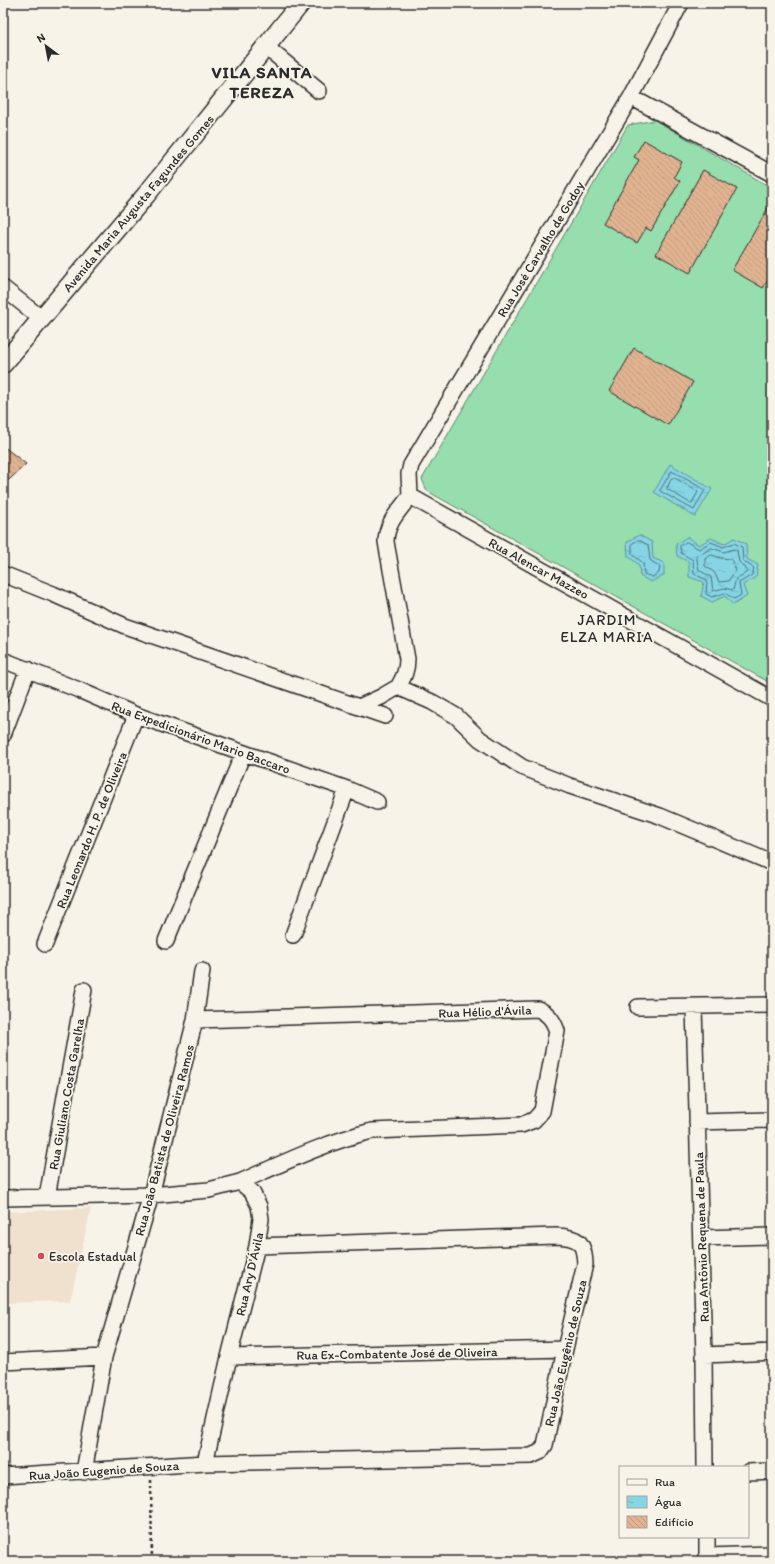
<svg xmlns="http://www.w3.org/2000/svg" width="775" height="1564" font-family="Itim,sans-serif">
<defs>
<pattern id="water-ripples" width="26" height="14" patternUnits="userSpaceOnUse"><rect width="26" height="14" fill="#86d5e5"/><path d="M2 4q2-2 4 0t4 0M15 11q2-2 4 0t4 0" fill="none" stroke="#74b7c5"/></pattern>
<pattern id="building-back-hatch" width="6" height="6" patternUnits="userSpaceOnUse"><rect width="6" height="6" fill="#e1b391"/><path d="M-1 5l2 2M0 0l6 6M5-1l2 2" fill="none" stroke="#c19a7d"/></pattern>
</defs>
<rect width="100%" height="100%" fill="#f7f3e8"/>
<filter id="ink" filterUnits="userSpaceOnUse"><feTurbulence type="fractalNoise" baseFrequency=".025" numOctaves="2"/><feDisplacementMap in="SourceGraphic" scale="8" xChannelSelector="R" yChannelSelector="G"/><feConvolveMatrix kernelMatrix="1 2 1 2 8 2 1 2 1" color-interpolation-filters="sRGB"/></filter>
<g filter="url(#ink)">
<!-- built -->
<path fill="#f0e0ce" d="M91 1208 70 1301 3 1303V1212Z"/>
<!-- grass -->
<path fill="#96dead" stroke="#60846c" d="M655 120 772 188V684L427 491 422 479 628 125Z"/>
<!-- water -->
<path fill="url(#water-ripples)" stroke="#62919b" d="M670 464 712 489 695 517 654 492Z
M639 535 652 542 653 558 664 563V575L651 582 640 576 639 565 628 556 627 542Z
M687 537 699 545 711 538 724 544 734 538 746 544 747 559 758 565 756 577 743 585 747 596 733 605 725 596 712 602 701 596 704 582 689 577V562L677 556 676 544Z"/>
<g fill="none" stroke-linecap="round" stroke-linejoin="round">
<!-- shore -->
<path stroke="#4f6f75" stroke-width="1" d="M672 471 705 490 694 510 660 491Z
M672 478H675L698 492 692 503H690L667 489Z
M639 540 648 545 650 560 660 567 659 573 652 577 644 574 643 563 632 554V544Z
M687 542 699 549 711 542 723 547 734 543 742 547 743 561 754 568 752 575 739 583 741 595 734 599 725 593 712 597 706 594 707 580 694 574 693 560 681 553 680 546Z
M712 548 724 552 734 549 737 550 739 562 747 570V572L736 579 733 590 724 588 713 591 711 577 699 570 696 555 703 553Z
M712 555 720 558 731 559 736 570 728 581 719 582 714 572 705 566V559Z"/>
</g>
<!-- building -->
<path fill="url(#building-back-hatch)" stroke="#2b2b2b" d="M644 140 682 162 674 177 680 181 651 231 646 228 637 243 603 223 639 160 634 157Z
M703 170 737 189 690 273 656 254Z
M771 203H772V273L763 288 732 270Z
M634 348 693 382 668 425 609 391Z
M3 446 26 464 10 479 3 483Z"/>
<g fill="none" stroke-linecap="round" stroke-linejoin="round">
<defs>
<path id="minor" d="M265 46 319 91
M631 97 772 174
M3 288 41 318
M410 496 409 474 411 465 631 97 681 3
M410 496 772 699
M3 574 53 594 125 626 385 716
M3 660 79 690 136 715 347 789 377 802
M398 687C404 677 407 670 407 659L386 542C386 523 399 511 410 496
M359 707 381 697 398 687 432 702 456 716 480 739 522 767 570 786 660 816 772 863
M3 735 28 669
M293 935 347 789
M166 941 243 754
M45 944 136 715
M638 1007 772 1005
M694 1007 704 1355 705 1467
M195 1020 538 1009C549 1014 553 1020 557 1031L542 1111 534 1120 521 1125 372 1131C326 1142 283 1163 240 1182
M697 1122 772 1120
M47 1197 84 990
M3 1198 151 1195 209 1190 240 1182 252 1192 259 1206 261 1219 257 1246 229 1357 205 1463
M701 1238 772 1236
M704 1355 772 1352
M229 1357 565 1349
M3 1362 104 1357
M84 1472 104 1357 151 1195 195 1020 202 971
M748 1472 772 1471
M3 1476 205 1463 531 1456 540 1452 545 1445 565 1349 585 1264C584 1241 578 1237 556 1236L257 1246
M707 1537V1561
M707 1556 772 1554"/>
<path id="major" d="M3 364 146 195 301 3"/>
</defs>
<!-- minor casing -->
<use href="#minor" stroke="#2b2b2b" stroke-width="18"/>
<!-- major casing -->
<use href="#major" stroke="#2b2b2b" stroke-width="21"/>
<!-- path -->
<path stroke="#2b2b2b" stroke-width="2.5" stroke-dasharray="3 3" stroke-linecap="butt" d="M151 1480 152 1561"/>
<!-- minor -->
<use href="#minor" stroke="#f7f3e8" stroke-width="15"/>
<!-- major -->
<use href="#major" stroke="#f7f3e8" stroke-width="18"/>
</g>
</g>
<!-- markers -->
<circle fill="#d1495b" stroke="#f7f3e8" stroke-width="1.5" cx="41" cy="1256" r="4"/>
<g text-anchor="middle" stroke-width="3.5" stroke-linejoin="round" paint-order="stroke">
<!-- street labels -->
<g font-size="13" fill="#2b2b2b" stroke="#f7f3e8">
<text transform="translate(138 203) rotate(-50)" y="5">Avenida Maria Augusta Fagundes Gomes</text>
<text transform="translate(540 249) rotate(-59)" y="5">Rua José Carvalho de Godoy</text>
<text transform="translate(539 568) rotate(29)" y="5">Rua Alencar Mazzeo</text>
<text transform="translate(201 737) rotate(20)" y="5">Rua Expedicionário Mario Baccaro</text>
<text transform="translate(91 830) rotate(-68)" y="5">Rua Leonardo H. P. de Oliveira</text>
<text transform="translate(485 1011) rotate(-2)" y="5">Rua Hélio d'Ávila</text>
<text transform="translate(66 1094) rotate(-80)" y="5">Rua Giuliano Costa Garelha</text>
<text transform="translate(164 1140) rotate(-75)" y="5">Rua João Batista de Oliveira Ramos</text>
<text transform="translate(701 1237) rotate(-92)" y="5">Rua Antônio Requena de Paula</text>
<text transform="translate(249 1274) rotate(-77)" y="5">Rua Ary D'Ávila</text>
<text transform="translate(397 1353) rotate(-1)" y="5">Rua Ex-Combatente José de Oliveira</text>
<text transform="translate(565 1353) rotate(-77)" y="5">Rua João Eugênio de Souza</text>
<text transform="translate(104 1470) rotate(-4)" y="5">Rua João Eugenio de Souza</text>
</g>
<!-- poi labels -->
<g font-size="13" fill="#2b2b2b" stroke="#f7f3e8" text-anchor="start">
<text x="49" y="1261">Escola Estadual</text>
</g>
<!-- quarter labels -->
<g font-size="15" letter-spacing="1" fill="#2b2b2b" stroke="#f7f3e8">
<text x="607" y="625">JARDIM<tspan x="607" dy="17">ELZA MARIA</tspan></text>
</g>
<!-- district labels -->
<g font-size="17" font-weight="bold" letter-spacing="1" fill="#2b2b2b" stroke="#f7f3e8">
<text x="262" y="78">VILA SANTA<tspan x="262" dy="20">TEREZA</tspan></text>
</g>
</g>
<!-- margin -->
<rect width="775" height="1564" fill="none" stroke="#f7f3e8" stroke-width="16"/>
<rect x="8" y="8" width="759" height="1548" fill="none" stroke="#2b2b2b" stroke-width="1.5" filter="url(#ink)"/>
<!-- legend -->
<rect x="619" y="1466" width="130" height="72" fill="#f7f3e8" stroke="#a5a39c"/>
<rect x="627" y="1479" width="20" height="6" fill="#f7f3e8" stroke="#a5a39c"/>
<text x="655" y="1486" font-size="12" fill="#2b2b2b">Rua</text>
<rect x="627" y="1496" width="20" height="12" fill="url(#water-ripples)" stroke="#a5a39c"/>
<text x="655" y="1506" font-size="12" fill="#2b2b2b">Água</text>
<rect x="627" y="1516" width="20" height="12" fill="url(#building-back-hatch)" stroke="#a5a39c"/>
<text x="655" y="1526" font-size="12" fill="#2b2b2b">Edifício</text>
<!-- north arrow -->
<g transform="translate(46 46) rotate(328)" stroke="#f7f3e8" stroke-width="3" paint-order="stroke">
<path d="M0-3L7 15L0 10L-7 15Z" fill="#2b2b2b"/>
<text y="-6" font-size="11" font-weight="bold" text-anchor="middle" fill="#2b2b2b">N</text>
</g>
</svg>
